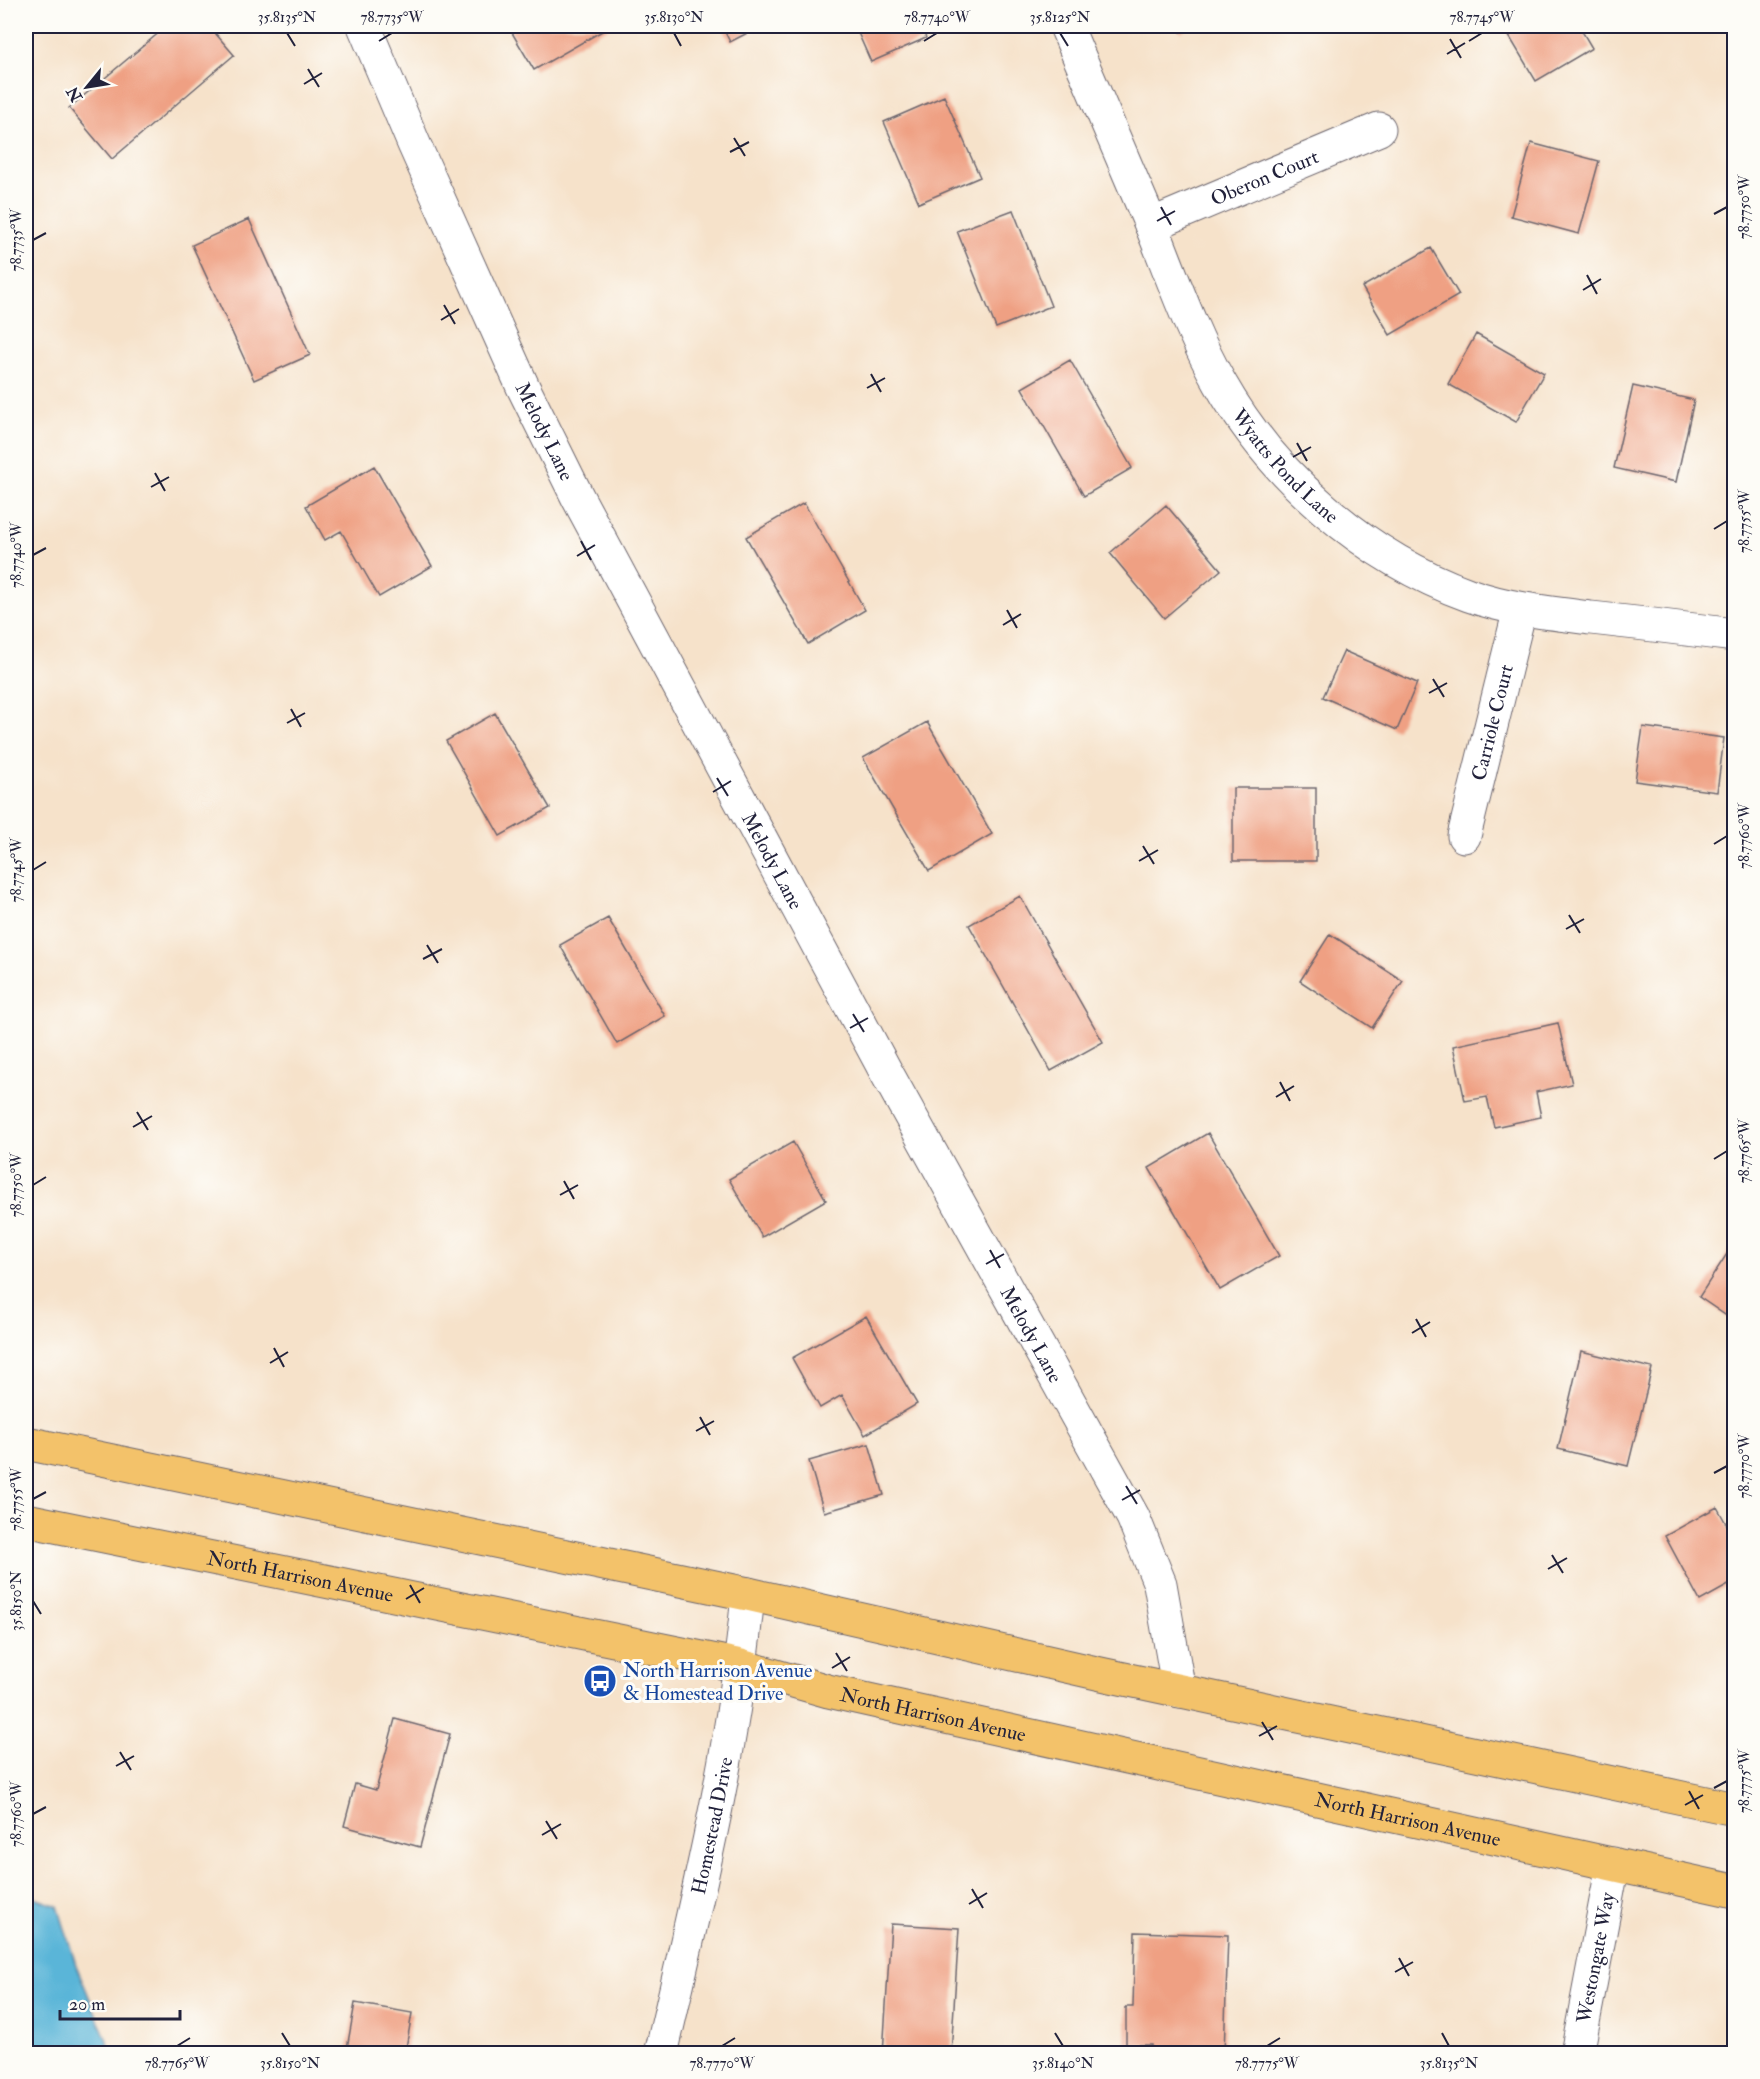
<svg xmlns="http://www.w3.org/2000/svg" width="1760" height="2079" font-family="'IM FELL Double Pica',serif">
<rect width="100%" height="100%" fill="#fdfcf7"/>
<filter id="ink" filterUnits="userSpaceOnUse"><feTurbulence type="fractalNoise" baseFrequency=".0167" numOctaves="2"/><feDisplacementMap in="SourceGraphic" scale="12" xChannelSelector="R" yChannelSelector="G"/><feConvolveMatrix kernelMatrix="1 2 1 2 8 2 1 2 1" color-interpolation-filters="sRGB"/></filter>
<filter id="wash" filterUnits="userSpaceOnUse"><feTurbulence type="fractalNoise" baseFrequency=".008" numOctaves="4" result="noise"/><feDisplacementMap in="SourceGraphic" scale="24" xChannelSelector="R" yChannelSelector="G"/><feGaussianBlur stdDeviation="1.35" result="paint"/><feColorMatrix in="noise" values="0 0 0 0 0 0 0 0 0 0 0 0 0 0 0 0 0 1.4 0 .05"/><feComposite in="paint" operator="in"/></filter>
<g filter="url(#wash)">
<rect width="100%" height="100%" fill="#f6e2ca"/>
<!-- water -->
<path fill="#5ab5d8" stroke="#3e6c8a" stroke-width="1.5" d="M26 1895 58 1906 76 1965 112 2053H26Z"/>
<g id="blocks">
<!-- building -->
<path fill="#efa083" d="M167 26H209L234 55 112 159 69 108Z
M508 26H611L534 70Z
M722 26H761L730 42Z
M855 26H921L926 38 871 62Z
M1177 26H1193L1181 32Z
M1503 26H1579L1592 48 1536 81Z
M944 96 980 177 919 203 884 122Z
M1531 143 1599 161 1579 234 1511 216Z
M1013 210 1051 306 996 328 957 231Z
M249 219 310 355 254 380 192 245Z
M1431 248 1459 295 1390 335 1362 287Z
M1476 334 1544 373 1516 422 1448 384Z
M1070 360 1132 468 1084 496 1022 388Z
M1633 386 1694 400 1676 482 1614 468Z
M374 466 432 566 379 597 341 531 325 540 306 506Z
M804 503 865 610 808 644 746 537Z
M1166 505 1221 570 1164 618 1110 553Z
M1344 651 1417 683 1397 730 1323 697Z
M495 713 550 808 500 836 446 741Z
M927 722 992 834 929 871 863 758Z
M1643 727 1724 738 1717 792 1635 781Z
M1233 788H1316V861H1233Z
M1020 896 1103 1042 1051 1071 969 925Z
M608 918 665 1016 617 1044 560 945Z
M1330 934 1403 981 1372 1028 1300 981Z
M1558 1023 1572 1084 1536 1092 1541 1117 1494 1127 1487 1097 1465 1101 1453 1046Z
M1208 1133 1279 1256 1220 1290 1149 1168Z
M793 1142 826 1200 762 1237 729 1179Z
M1734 1243V1321L1699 1297Z
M866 1316 917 1404 865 1435 842 1395 820 1408 792 1358Z
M1581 1351 1652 1368 1628 1466 1558 1449Z
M869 1444 884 1495 824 1512 809 1461Z
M1717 1507 1734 1538V1582L1700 1601 1665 1536Z
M395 1719 450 1734 420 1847 344 1826 355 1784 376 1790Z
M891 1924 959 1928 951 2054H883Z
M1135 1932 1228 1935 1224 2054H1152V2045H1126V2007H1133Z
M355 2003 412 2013 405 2054H346Z"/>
</g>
</g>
<g filter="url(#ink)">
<use href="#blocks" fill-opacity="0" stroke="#6c656d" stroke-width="1.5"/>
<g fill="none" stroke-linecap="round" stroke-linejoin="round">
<defs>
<g id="minor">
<path id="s1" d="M364 26 414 144 523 387 578 498 885 1070 1133 1517 1160 1584 1179 1691"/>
<path id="s2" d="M1066 26C1095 93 1124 160 1152 227 1173 279 1192 334 1220 383 1274 478 1365 557 1469 595 1508 609 1550 613 1591 618 1639 623 1687 629 1734 635"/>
<path id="s3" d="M1151 225 1379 129"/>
<path id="s4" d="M1464 836 1520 609"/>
<path id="s5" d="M661 2054C696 1902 734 1750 748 1594"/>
<path id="s6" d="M1577 2054 1613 1864"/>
</g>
<g id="primary">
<path d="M26 1443 748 1594 1101 1674 1734 1809"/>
<path id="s7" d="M26 1520 741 1666 828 1691 1734 1891"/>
</g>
</defs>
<!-- minor casing -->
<use href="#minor" stroke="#6c656d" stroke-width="35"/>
<!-- primary casing -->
<use href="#primary" stroke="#6c656d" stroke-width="35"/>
<!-- minor -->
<use href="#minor" stroke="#fff" stroke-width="33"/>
<!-- primary -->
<use href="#primary" stroke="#f3c26a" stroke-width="33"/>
</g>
</g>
<!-- ticks -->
<path fill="none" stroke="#22223b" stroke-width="2" d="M287 33 295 46M674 33 681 46M1060 33 1068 46M1450 39 1461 58M379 41 392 33M924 41 937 33M1469 41 1482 33M1447 54 1465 43M308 69 319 87M304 84 322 73M734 138 745 156M730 152 749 142M1161 207 1171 225M1714 214 1727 207M1157 221 1175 211M33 240 46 233M1587 275 1597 294M1583 290 1601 279M444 305 455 324M441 320 459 309M871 374 881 392M867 388 885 378M1297 443 1307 461M1293 457 1311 447M155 473 165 491M151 487 169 477M1714 529 1727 521M581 541 591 560M33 555 46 548M577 556 595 545M1007 610 1017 628M1003 625 1021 614M1433 679 1444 697M1429 693 1447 683M291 709 301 727M287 723 305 713M717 778 728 796M713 792 731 781M1714 844 1727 836M1143 846 1154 864M1139 861 1158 850M33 870 46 862M1569 915 1580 933M1566 929 1584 919M427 945 438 963M423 959 442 949M853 1014 864 1032M850 1028 868 1018M1280 1082 1290 1101M1276 1097 1294 1086M137 1112 148 1130M133 1127 152 1116M1714 1159 1727 1151M564 1181 574 1199M33 1185 46 1177M560 1195 578 1185M990 1250 1000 1268M986 1264 1004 1254M1416 1319 1426 1337M1412 1333 1430 1322M274 1348 284 1367M270 1363 288 1352M700 1417 710 1435M696 1431 714 1421M1714 1473 1727 1466M1126 1486 1137 1504M33 1499 46 1492M1122 1500 1140 1490M1552 1555 1563 1573M1548 1569 1567 1558M410 1585 420 1603M406 1599 424 1588M33 1601 41 1614M836 1653 847 1671M832 1668 850 1657M1262 1722 1273 1740M1259 1736 1277 1726M120 1752 131 1770M116 1766 134 1756M1714 1788 1727 1781M1689 1791 1699 1809M1685 1805 1703 1795M33 1814 46 1807M546 1821 557 1839M542 1835 561 1824M972 1889 983 1908M969 1904 987 1893M1399 1958 1409 1976M1395 1972 1413 1962M282 2033 290 2046M1055 2033 1063 2046M1442 2033 1449 2046M177 2046 190 2038M722 2046 735 2038M1267 2046 1280 2038"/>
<!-- icons -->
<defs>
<symbol id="bus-disc" viewBox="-11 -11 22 22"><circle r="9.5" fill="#1a4fb4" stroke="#fdfcf7"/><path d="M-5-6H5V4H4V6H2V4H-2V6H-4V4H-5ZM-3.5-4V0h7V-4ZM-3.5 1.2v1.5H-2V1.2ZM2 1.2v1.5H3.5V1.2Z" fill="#fff"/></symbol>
</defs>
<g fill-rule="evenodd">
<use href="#bus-disc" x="581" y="1662" width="38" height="38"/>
</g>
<g text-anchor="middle" stroke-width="6" stroke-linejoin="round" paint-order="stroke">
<!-- street labels -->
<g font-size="20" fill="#22223b" stroke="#fdfcf7">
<text dy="7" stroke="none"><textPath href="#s3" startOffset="123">Oberon Court</textPath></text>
<text dy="7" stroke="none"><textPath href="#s1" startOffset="444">Melody Lane</textPath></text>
<text dy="7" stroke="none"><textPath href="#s2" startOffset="495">Wyatts Pond Lane</textPath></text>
<text dy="7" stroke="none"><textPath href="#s4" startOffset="117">Carriole Court</textPath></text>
<text dy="7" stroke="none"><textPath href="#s1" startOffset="930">Melody Lane</textPath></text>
<text dy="7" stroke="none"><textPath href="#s1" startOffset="1470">Melody Lane</textPath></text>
<text dy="7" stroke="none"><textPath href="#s7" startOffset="280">North Harrison Avenue</textPath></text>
<text dy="7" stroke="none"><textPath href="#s7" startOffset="928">North Harrison Avenue</textPath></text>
<text dy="7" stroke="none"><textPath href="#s7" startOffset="1414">North Harrison Avenue</textPath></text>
<text dy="7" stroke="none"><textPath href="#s5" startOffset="234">Homestead Drive</textPath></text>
<text dy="7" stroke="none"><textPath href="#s6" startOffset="98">Westongate Way</textPath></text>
</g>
<!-- transit labels -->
<g font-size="20" fill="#164399" stroke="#fdfcf7" text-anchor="start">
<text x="623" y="1677">North Harrison Avenue<tspan x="623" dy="23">&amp; Homestead Drive</tspan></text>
</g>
</g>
<!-- margin -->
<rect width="1760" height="2079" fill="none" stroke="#fdfcf7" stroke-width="66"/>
<!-- north arrow -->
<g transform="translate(87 87) rotate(240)" stroke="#fdfcf7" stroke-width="4.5" paint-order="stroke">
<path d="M0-4.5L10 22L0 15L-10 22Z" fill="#22223b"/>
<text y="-9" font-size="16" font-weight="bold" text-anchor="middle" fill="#22223b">N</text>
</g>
<!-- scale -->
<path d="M60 2010v9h120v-9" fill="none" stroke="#22223b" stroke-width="3"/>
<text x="69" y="2010" font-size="18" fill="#22223b" stroke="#fdfcf7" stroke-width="4.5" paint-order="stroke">20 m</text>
<rect x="33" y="33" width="1694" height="2013" fill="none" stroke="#22223b" stroke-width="2"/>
<g font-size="15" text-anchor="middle" fill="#22223b">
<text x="287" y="22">35.8135°N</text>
<text x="392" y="22">78.7735°W</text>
<text x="674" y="22">35.8130°N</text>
<text x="937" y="22">78.7740°W</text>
<text x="1060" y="22">35.8125°N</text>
<text x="1482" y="22">78.7745°W</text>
<text transform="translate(1744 207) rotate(-90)" y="5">78.7750°W</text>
<text transform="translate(16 240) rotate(-90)" y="5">78.7735°W</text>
<text transform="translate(1744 521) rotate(-90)" y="5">78.7755°W</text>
<text transform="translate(16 555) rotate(-90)" y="5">78.7740°W</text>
<text transform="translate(1744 836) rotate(-90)" y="5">78.7760°W</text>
<text transform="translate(16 870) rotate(-90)" y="5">78.7745°W</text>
<text transform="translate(1744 1151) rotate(-90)" y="5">78.7765°W</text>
<text transform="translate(16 1185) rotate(-90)" y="5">78.7750°W</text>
<text transform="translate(1744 1466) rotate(-90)" y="5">78.7770°W</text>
<text transform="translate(16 1499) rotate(-90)" y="5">78.7755°W</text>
<text transform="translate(16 1601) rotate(-90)" y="5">35.8150°N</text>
<text transform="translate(1744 1781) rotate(-90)" y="5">78.7775°W</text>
<text transform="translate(16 1814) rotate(-90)" y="5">78.7760°W</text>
<text x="177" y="2068">78.7765°W</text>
<text x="290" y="2068">35.8150°N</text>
<text x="722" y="2068">78.7770°W</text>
<text x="1063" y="2068">35.8140°N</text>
<text x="1267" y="2068">78.7775°W</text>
<text x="1449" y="2068">35.8135°N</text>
</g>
</svg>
